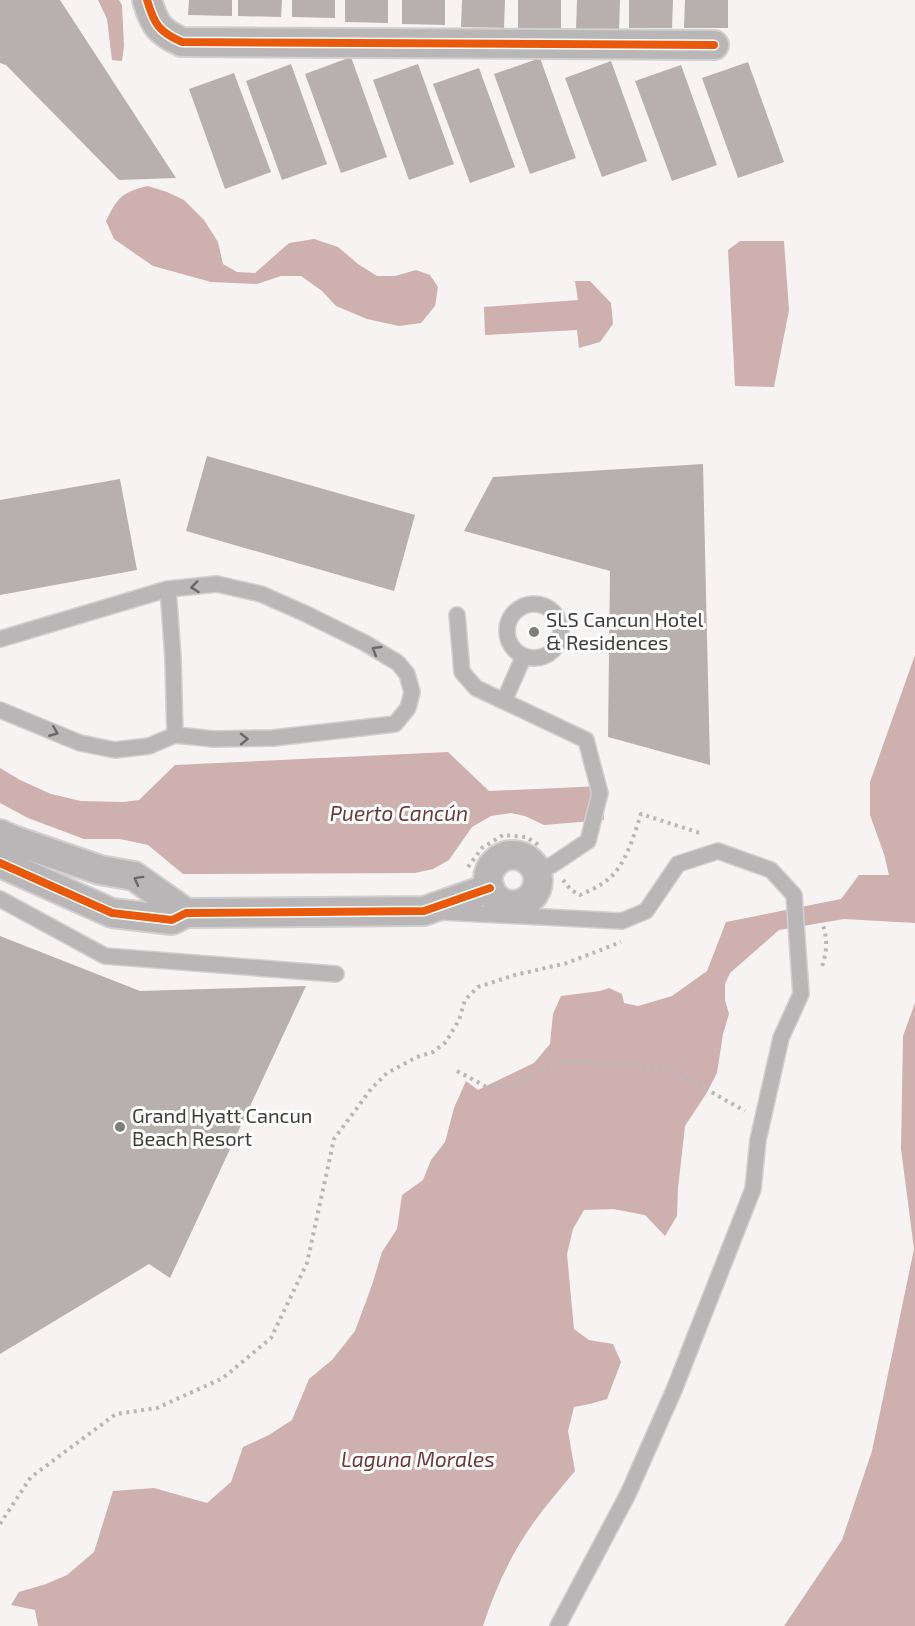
<svg xmlns="http://www.w3.org/2000/svg" width="915" height="1626" font-family="'Exo 2',sans-serif">
<rect width="100%" height="100%" fill="#f7f3f3"/>
<!-- water -->
<path fill="#ceb0ae" d="M98 0H119L122 5 124 46 122 61 112 60 107 19Z
M148 186 167 192 184 200 204 220 218 242 223 264 237 272 255 273 289 243 314 239 338 247 358 264 377 276H395L416 270 430 275 438 287 435 306 421 323 399 326 367 319 336 306 322 291 301 276H281L257 284 211 282 153 266 114 239 106 221C118 197 122 192 148 186Z
M740 241H784L789 310 774 387 735 386 728 250Z
M575 281H590L611 303 613 324 600 342 579 348 577 330 485 335 484 307 578 300Z
M915 655V923L844 919 779 930 730 973 725 984V1000L729 1014 723 1034 717 1073 706 1094 685 1126 678 1188 677 1216 665 1236 645 1215 613 1209 584 1210 573 1229 567 1254 574 1329 589 1340 613 1344 621 1362 607 1399 590 1404 574 1407 568 1431 575 1471C561 1488 547 1504 534 1522 511 1554 495 1589 483 1626H38L35 1610 11 1605 19 1592 46 1584 67 1575 94 1552 113 1491 154 1488 207 1503 231 1482 243 1447 269 1435 292 1420 309 1379 332 1360 355 1331 372 1285 382 1252 397 1229 402 1195 423 1180 431 1160 445 1142 454 1108 466 1081 478 1090 534 1063 550 1044 553 1014 561 996 600 991 609 988 622 994 624 1003 638 1006 672 996 707 971 726 922 841 899 859 875H889L884 854 870 815V782Z
M448 752 489 791 602 786 604 820 544 825 525 816 511 813 491 816 472 827 449 860 433 869 415 873 183 874 148 845 120 839H84L28 818 0 803V768L20 780 51 794 81 801 124 802 139 800 175 765Z
M915 1003V1626H784L842 1540 872 1451 914 1249 901 1149 903 1036Z"/>
<!-- building -->
<path fill="#b8afaf" d="M0 0H60L176 178 119 180 6 65 0 63Z
M189 0H232V16L188 15Z
M238 0H282L281 17 238 16Z
M292 0H335V18L292 17Z
M345 0H388V23L345 22Z
M402 0H445V25L402 24Z
M462 0H505L504 28 461 27Z
M518 0H561V29L518 28Z
M577 0H620L619 31 576 30Z
M629 0H673L672 28H629Z
M685 0H728V28H684Z
M351 57 387 157 341 173 305 74Z
M540 58 576 158 530 174 494 74Z
M611 61 647 161 602 177 565 78Z
M748 62 784 162 738 178 702 78Z
M291 64 327 164 282 180 246 81Z
M418 64 454 164 409 180 373 80Z
M681 65 717 165 672 181 635 81Z
M479 68 515 167 470 183 433 84Z
M234 73 271 172 225 189 189 89Z
M207 456 415 515 394 591 186 531Z
M703 464 710 765 608 737 610 571 464 531 493 477Z
M120 479 137 570 0 595V500Z
M0 936 140 991 306 986 170 1278 149 1264 0 1354Z"/>
<g fill="none" stroke-linecap="round" stroke-linejoin="round">
<defs>
<path id="lane" d="M168 589 173 658 175 735
M507 631a27 27 0 1 1 54 0a27 27 0 1 1-54 0Z
M457 615 462 672 476 688 586 740 600 793 588 841 552 865 536 870
M0 639 168 589 217 584 261 594 304 613 365 643 398 663 407 674 412 692 408 708 395 724 273 738 214 739 175 735 149 746 115 750 80 743 0 710
M504 701 524 656
M0 899 105 956 336 974
M442 912 622 921 646 911 678 864 718 851 771 870 794 895 801 994 781 1038 758 1140 753 1189 674 1390 628 1494 558 1626"/>
<path id="street" d="M147 0C154 24 159 32 182 42L714 45
M0 834 13 840 100 870 134 876 186 913
M488 880a25 25 0 1 1 50 0a25 25 0 1 1-50 0Z
M0 863 112 913 172 920 186 913 424 911 490 888"/>
</defs>
<!-- lane casing -->
<use href="#lane" stroke="#d1cfcf" stroke-width="18"/>
<!-- street casing -->
<use href="#street" stroke="#d1cfcf" stroke-width="32"/>
<!-- path -->
<path stroke="#bab7b7" stroke-width="4" stroke-dasharray="3 4.5" stroke-linecap="butt" d="M468 867 482 848 503 835 526 837 537 844 539 847
M563 880 571 890 580 895C589 891 598 887 606 881 625 868 634 835 641 814L703 834
M816 905C825 931 831 942 821 969
M457 1071 485 1086 507 1085 534 1074 556 1062H581L665 1068 681 1075 745 1111
M0 1524 31 1477 116 1414 157 1408 223 1378 271 1338 307 1263 334 1139 371 1089 387 1073 417 1057 433 1052 446 1042 459 1020 465 1000 478 987 515 975 567 963 621 942"/>
<!-- lane -->
<use href="#lane" stroke="#b8b6b6" stroke-width="15"/>
<!-- street -->
<use href="#street" stroke="#b8b6b6" stroke-width="28"/>
<defs>
<path id="cycleway" d="M147 0C154 24 159 32 182 42L714 45
M0 863 112 913 172 920 186 913 424 911 490 888"/>
</defs>
<!-- cycleway casing -->
<use href="#cycleway" stroke="#fff" stroke-width="11"/>
<!-- cycleway -->
<use href="#cycleway" stroke="#e8590c" stroke-width="8"/>
</g>
<!-- one-way arrows -->
<defs><path id="oneway-chevron" d="M-2-3.5L2.5 0L-2 3.5" fill="none" stroke-width="1.6" stroke-linecap="round" stroke-linejoin="round" transform="scale(1.5)"/></defs>
<g stroke="#696767">
<use href="#oneway-chevron" transform="translate(195 587) rotate(174)"/>
<use href="#oneway-chevron" transform="translate(376 650) rotate(-149)"/>
<use href="#oneway-chevron" transform="translate(54 732) rotate(22)"/>
<use href="#oneway-chevron" transform="translate(244 739) rotate(-1)"/>
<use href="#oneway-chevron" transform="translate(138 880) rotate(-151)"/>
</g>
<!-- markers -->
<g fill="#7f7c7c" stroke="#fff" stroke-width="2">
<circle cx="534" cy="632" r="6"/>
<circle cx="120" cy="1127" r="6"/>
</g>
<g text-anchor="middle" stroke-width="6" stroke-linejoin="round" paint-order="stroke">
<!-- poi labels -->
<g font-size="20" fill="#3f3c3c" stroke="#fff" text-anchor="start">
<text x="546" y="627">SLS Cancun Hotel<tspan x="546" dy="23">&amp; Residences</tspan></text>
<text x="132" y="1123">Grand Hyatt Cancun<tspan x="132" dy="23">Beach Resort</tspan></text>
</g>
<!-- water labels -->
<g font-size="21" font-style="italic" fill="#713936" stroke="#fff">
<text x="399" y="821">Puerto Cancún</text>
<text x="418" y="1467">Laguna Morales</text>
</g>
</g>
</svg>
